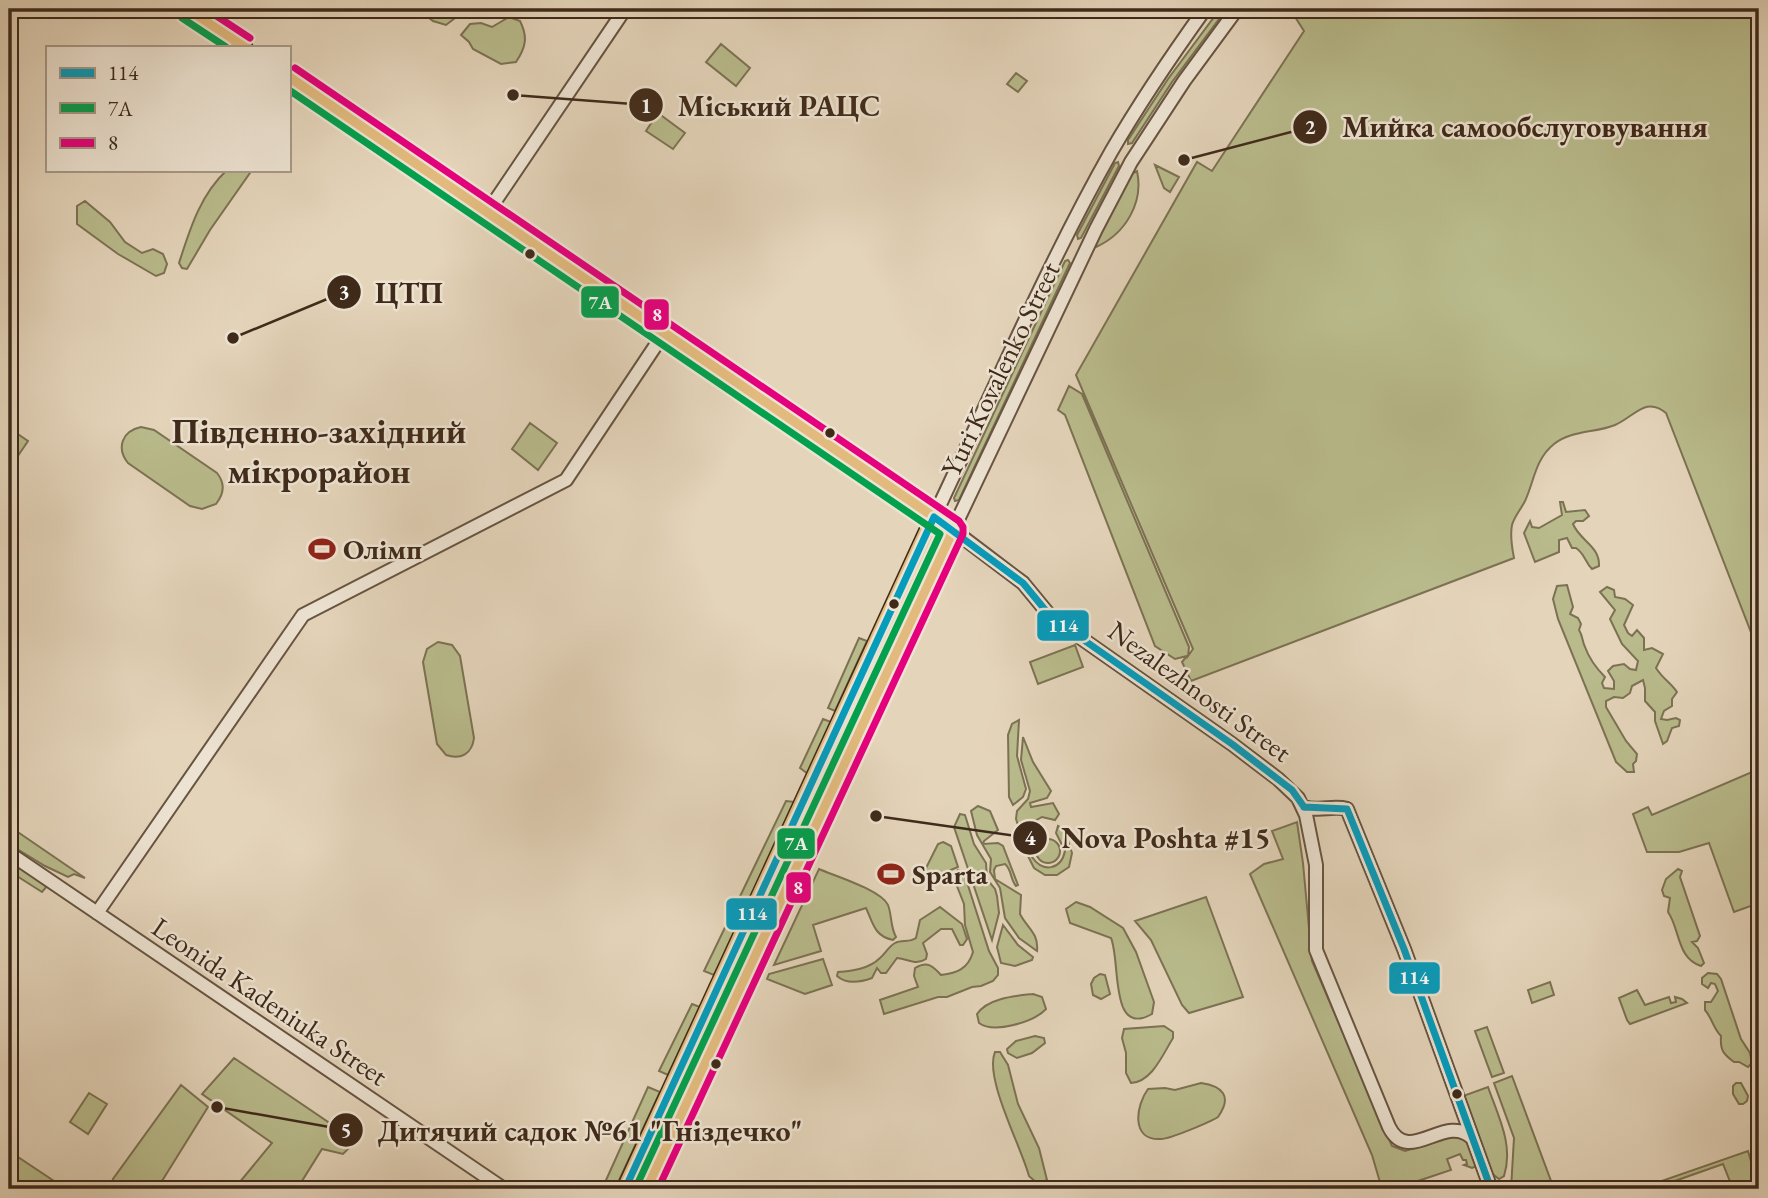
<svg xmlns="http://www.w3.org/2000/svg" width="1768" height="1198" font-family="'EB Garamond',serif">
<rect width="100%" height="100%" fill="#e4d4ba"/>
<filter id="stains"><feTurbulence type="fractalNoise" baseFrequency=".00286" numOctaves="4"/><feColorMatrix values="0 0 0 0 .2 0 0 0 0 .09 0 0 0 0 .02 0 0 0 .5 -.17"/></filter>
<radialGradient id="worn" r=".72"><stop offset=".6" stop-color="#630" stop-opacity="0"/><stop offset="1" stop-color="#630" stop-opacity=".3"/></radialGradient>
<!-- green -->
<path fill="#b9bb8c" stroke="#7c7253" stroke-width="2" d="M418 9H455V18L446 25 433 21Z
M1220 9H1225V11L1172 82 1132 143 1128 144V140L1168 79Z
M1290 9H1759V653L1666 413C1646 396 1635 416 1615 425 1596 433 1571 430 1554 444 1535 459 1534 482 1525 501 1521 509 1514 517 1512 525 1510 535 1512 548 1514 558L1191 681 1182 662 1187 656 1175 659 1155 646 1065 415 1058 410 1069 386 1082 394 1189 647 1188 656 1193 649 1076 375 1197 162 1212 171 1304 31Z
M509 17 520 21C528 37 526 47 516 62L501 64 473 49 469 42 461 35 470 24 481 23 492 27Z
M721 44 750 68 736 86 706 62Z
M1016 73 1027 81 1018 92 1007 84Z
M658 113 685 133 673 149 646 131Z
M1118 162 1119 166 1081 238 1078 239 1077 235 1115 163Z
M1155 165 1179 177 1170 192 1164 188Z
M227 170H252L210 230 187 269 182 268 179 263C190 229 200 195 227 170Z
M1137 171C1144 203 1125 234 1096 247L1095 243 1132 174Z
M85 201 110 222 125 242 142 253 153 249 163 254 167 264 164 273 156 276 118 254 77 224V206Z
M1068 260 1070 263 959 500 955 501 954 498 1065 261Z
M530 423 557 443 538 470 512 449Z
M141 427 154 430 217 473C225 483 224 494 216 504L202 509 190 506 128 463C116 448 122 431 141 427Z
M9 428 28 441 9 469Z
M1560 502H1563L1566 512 1585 510 1589 516 1583 521H1576L1573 524C1580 541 1600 546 1599 566L1592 569C1585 562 1585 554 1576 548H1572L1567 538 1559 540V552L1535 562 1524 533 1530 521 1532 527 1539 528 1562 515Z
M934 546 935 550 638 1189H633L931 547Z
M1567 585 1573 607 1570 614 1578 618 1581 624 1579 630C1583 636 1582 641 1585 647 1589 658 1597 669 1605 677L1602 683 1604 688 1614 689V681L1608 671 1613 666 1624 664 1630 669 1636 670 1638 661 1622 644 1610 619 1615 610 1600 592 1607 587 1614 590 1615 597 1625 599 1633 605 1624 625 1628 633 1632 636 1637 630 1644 638V650L1652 648 1663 654 1656 668C1663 679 1670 682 1677 692L1672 699V706L1664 711 1661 719 1667 720 1676 718 1680 720 1679 726 1672 728 1667 741 1663 744 1655 721V712L1645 701V688L1643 680 1632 686 1630 693 1623 698 1614 697 1606 701V707L1626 741 1637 754 1636 761 1633 764 1634 772H1627L1616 762 1558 619 1553 599 1557 586Z
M859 638 867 641 835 711 828 708Z
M438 642 452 645 460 656 474 738C472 754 461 760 446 755L437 744 423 662 427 649Z
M1075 645 1083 667 1038 684 1030 662Z
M823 719 831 722 808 774 800 768Z
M1019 720 1017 756 1026 789 1023 797 1013 805 1009 797 1008 735 1012 724Z
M1023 737 1033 762 1051 791 1047 798 1030 803 1031 807 1053 803 1059 814 1055 820 1042 817 1033 822 1032 857C1043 873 1061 870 1065 851L1056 833 1058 826 1064 829 1072 853 1069 867 1057 875H1045L1034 868 1028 856 1016 819 1017 811 1028 799 1030 791 1021 760Z
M1759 769V903L1734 912 1709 843 1679 852H1647L1633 814 1648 807 1652 815Z
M786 801 795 802 714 975 704 971Z
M978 806 990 811 998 830 984 841 983 844 998 843 1003 846 1018 885 1016 886C1010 879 1012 870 1005 864L996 866 994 870 995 879 1021 895 1020 914C1027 928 1039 933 1037 951L1019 938 1005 918 1000 888 990 872 991 859 977 835 971 811Z
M960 814 965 815 974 844 986 863 987 879 995 889 997 896 999 913 992 940 954 827Z
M1297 822 1303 863 1312 961 1392 1146 1405 1151 1458 1135 1468 1142 1477 1166 1472 1168 1464 1165 1467 1164 1466 1160H1463L1460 1154 1447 1159 1451 1170 1412 1183 1414 1189H1382L1372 1155 1250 874 1264 864 1283 859 1272 831Z
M9 826 85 878 74 874 68 877 45 866 9 844Z
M1036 851a12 12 0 1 1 24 0a12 12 0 1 1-24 0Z
M943 842 951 846 958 867 918 884 938 844Z
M9 858 48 885 42 892 9 871Z
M808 865 812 867 811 871 766 968 761 970 759 965Z
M819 869C835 876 881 890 888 905 892 915 890 926 896 937L893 940C874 936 873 923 866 908L813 925 821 951 774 965Z
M1678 869 1682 871 1680 877 1700 936 1697 941 1692 942 1698 948 1704 963 1701 966C1677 959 1680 929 1668 912L1670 898 1664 896 1662 890 1666 879Z
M958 870 964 873 989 951 998 968V975L993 981 981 986 972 987 947 997H938L884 1014 880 1000 918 987 914 976 915 968C927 961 932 965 941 975 957 973 968 969 973 952L965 925 964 904 953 876Z
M1206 897 1243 997 1189 1013 1182 1005 1151 940 1135 921Z
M1076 902 1090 907 1123 928 1136 952 1154 1002 1152 1014C1109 1038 1121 962 1111 938L1070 923 1066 909Z
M940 907 962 924 967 939 963 945H960L952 929H941L923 943 927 954 926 959C915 966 909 959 897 958L886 973H881L877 968 872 978C861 982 847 985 837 976L838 972C852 971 869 969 880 958 886 953 888 947 895 943 902 939 909 943 916 938L920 920Z
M1003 925 1018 945 1033 957 1032 960 1015 966 1001 963 997 947Z
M823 959 832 985 805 994 767 979 769 974Z
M1708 973 1717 974 1721 979 1741 1039 1750 1053 1752 1063 1748 1067 1739 1062H1734C1723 1054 1720 1050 1721 1036 1713 1028 1712 1018 1705 1010V1002H1711L1718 991 1715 984 1711 983 1708 988 1702 984V978Z
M1100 974 1105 975 1110 994 1101 999 1093 995 1091 984 1094 978Z
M1550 982 1554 995 1532 1003 1528 990Z
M1637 990 1645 1005 1669 997 1671 1003 1676 1002 1675 997 1682 999 1687 1003 1630 1024 1627 1020 1619 998Z
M1033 994 1042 997 1046 1009C1034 1022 994 1034 979 1023L977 1014C988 998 1015 996 1033 994Z
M692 1004 700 1007 668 1075 659 1071Z
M1164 1026 1173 1032V1038C1163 1054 1152 1082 1131 1083L1126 1073V1053L1122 1038 1124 1029Z
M1487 1027 1504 1073 1492 1077 1475 1031Z
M1035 1036 1044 1038 1045 1043 1032 1053 1017 1058 1008 1053 1007 1049 1016 1041Z
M995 1052H1000L1008 1065 1018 1104 1039 1148 1047 1180 1038 1184 1029 1176C1021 1146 984 1078 995 1052Z
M234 1058 356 1141 343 1154 322 1149 297 1189H234L272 1143 202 1094Z
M1512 1076 1554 1189H1511L1514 1138 1494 1083Z
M1201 1083C1222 1086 1233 1096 1218 1117 1210 1122 1170 1139 1161 1139 1130 1141 1136 1105 1148 1089L1165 1088 1175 1090Z
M1736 1083H1741L1748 1096 1747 1101 1743 1104H1739L1733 1094V1086Z
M181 1085 208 1107 157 1189H111L113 1179Z
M648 1087 660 1092 615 1189H602Z
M1488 1087C1498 1116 1514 1145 1504 1176L1499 1179 1491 1173 1463 1096Z
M89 1093 107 1104 88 1134 70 1122Z
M9 1151 66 1189H9Z
M1748 1151 1759 1189H1733L1723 1164 1672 1182 1674 1189H1648L1647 1186Z"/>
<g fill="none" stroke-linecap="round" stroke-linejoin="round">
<defs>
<path id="minor" d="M1237 9 1184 81 1131 162 1096 229 953 530 1023 583 1051 617 1232 744 1278 779 1298 798 1306 815 1316 865V950L1389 1127C1409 1167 1445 1112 1472 1138
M487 213 625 9
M934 517C992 395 1045 269 1111 152 1140 102 1172 55 1205 9
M1304 807C1319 812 1333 805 1347 809L1404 949 1491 1189
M9 853 504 1189
M97 913 303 615 566 480 664 333"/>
<path id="major" d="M188 9 244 47
M289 77 953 530 647 1189
M625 1189 934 517"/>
</defs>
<!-- minor casing -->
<use href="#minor" stroke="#685442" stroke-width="16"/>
<!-- major casing -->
<use href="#major" stroke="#3f2a1a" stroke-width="19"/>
<!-- minor -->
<use href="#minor" stroke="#ede3d2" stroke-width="12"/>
<!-- major -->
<use href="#major" stroke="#e2ba7d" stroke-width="16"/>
<defs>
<path id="bus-1" d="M1304 807 1347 809 1404 949 1491 1189
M625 1189 934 517 1023 583 1051 617 1232 744 1292 790 1304 807"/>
<path id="bus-2" d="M182 18 226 47
M289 90 940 534 637 1185"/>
<path id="bus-3" d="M206 9 250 38
M295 68 959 521 963 527V534L658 1189"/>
</defs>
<!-- bus-1 casing -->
<use href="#bus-1" stroke="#ede3d2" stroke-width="12"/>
<!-- bus-2 casing -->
<use href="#bus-2" stroke="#ede3d2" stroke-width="12"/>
<!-- bus-3 casing -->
<use href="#bus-3" stroke="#ede3d2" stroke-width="12"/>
<!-- bus-1 -->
<use href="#bus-1" stroke="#069cbc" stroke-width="7"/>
<!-- bus-2 -->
<use href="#bus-2" stroke="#03a04e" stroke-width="7"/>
<!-- bus-3 -->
<use href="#bus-3" stroke="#e5007d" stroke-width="7"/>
</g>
<!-- icons -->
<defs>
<symbol id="stadium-bare" viewBox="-9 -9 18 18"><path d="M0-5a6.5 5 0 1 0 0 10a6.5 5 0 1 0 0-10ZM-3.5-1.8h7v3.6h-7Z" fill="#8f2418" stroke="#ede3d2" stroke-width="2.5" paint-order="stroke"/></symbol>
</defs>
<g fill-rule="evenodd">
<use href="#stadium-bare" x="303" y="530" width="38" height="38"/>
<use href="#stadium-bare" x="872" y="855" width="38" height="38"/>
</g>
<!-- markers -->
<g fill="#3f2a1a" stroke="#ede3d2" stroke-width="2.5">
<circle cx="530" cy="254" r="6"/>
<circle cx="830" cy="433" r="6"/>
<circle cx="894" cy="604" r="6"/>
<circle cx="716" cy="1064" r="6"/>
<circle cx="1457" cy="1094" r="6"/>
</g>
<g text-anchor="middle" stroke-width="5" stroke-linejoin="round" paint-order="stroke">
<!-- street labels -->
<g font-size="28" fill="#3f2a1a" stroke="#ede3d2">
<text transform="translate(1000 369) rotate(-64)" y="10">Yuri Kovalenko Street</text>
<text transform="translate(1200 691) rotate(36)" y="10">Nezalezhnosti Street</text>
<text transform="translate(270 1001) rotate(34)" y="10">Leonida Kadeniuka Street</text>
</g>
<!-- poi labels -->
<g font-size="28" font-weight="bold" fill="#3f2a1a" stroke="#ede3d2" text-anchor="start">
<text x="343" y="559">Олімп</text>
<text x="912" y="884">Sparta</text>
</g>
<!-- district labels -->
<g font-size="35" font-weight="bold" fill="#3f2a1a" stroke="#ede3d2">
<text x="319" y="443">Південно-західний<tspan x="319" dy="40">мікрорайон</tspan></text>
</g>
</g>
<!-- callouts -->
<path fill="none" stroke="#3f2a1a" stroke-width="2.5" d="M513 95L646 105M1184 160L1310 127M233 338L344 292M876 816L1030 838M217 1107L346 1130"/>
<g fill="#3f2a1a" stroke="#ede3d2" stroke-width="2.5">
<circle cx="513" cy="95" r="7"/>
<circle cx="1184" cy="160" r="7"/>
<circle cx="233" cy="338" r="7"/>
<circle cx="876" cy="816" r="7"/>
<circle cx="217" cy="1107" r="7"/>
<circle cx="646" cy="105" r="18"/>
<circle cx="1310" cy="127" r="18"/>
<circle cx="344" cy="292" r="18"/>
<circle cx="1030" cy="838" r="18"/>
<circle cx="346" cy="1130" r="18"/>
</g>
<g font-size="21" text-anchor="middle" font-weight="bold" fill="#fff">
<text x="646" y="113">1</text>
<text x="1310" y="134">2</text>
<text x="344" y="299">3</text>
<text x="1030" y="845">4</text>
<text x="346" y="1137">5</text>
</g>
<g font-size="30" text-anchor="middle" font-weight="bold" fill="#3f2a1a" stroke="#ede3d2" stroke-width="5" stroke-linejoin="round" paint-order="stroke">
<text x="779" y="116">Міський РАЦС</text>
<text x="1525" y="137">Мийка самообслуговування</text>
<text x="409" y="303">ЦТП</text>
<text x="1166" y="848">Nova Poshta #15</text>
<text x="590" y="1141">Дитячий садок №61 "Гніздечко"</text>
</g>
<g stroke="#ede3d2" stroke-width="2.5">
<rect x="580" y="285" width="40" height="34" rx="7" fill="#03a04e"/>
<rect x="643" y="298" width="27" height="33" rx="7" fill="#e5007d"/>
<rect x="1036" y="609" width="54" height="33" rx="7" fill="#069cbc"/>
<rect x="776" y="827" width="40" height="33" rx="7" fill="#03a04e"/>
<rect x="785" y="871" width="27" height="33" rx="7" fill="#e5007d"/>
<rect x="725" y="897" width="53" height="34" rx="7" fill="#069cbc"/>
<rect x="1388" y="961" width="53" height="34" rx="7" fill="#069cbc"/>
</g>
<g font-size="19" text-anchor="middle" font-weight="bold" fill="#fff">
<text x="600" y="309">7А</text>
<text x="657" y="321">8</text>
<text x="1063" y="632">114</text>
<text x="796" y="850">7А</text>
<text x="798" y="894">8</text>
<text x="752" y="920">114</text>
<text x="1414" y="984">114</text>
</g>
<!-- margin -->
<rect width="1768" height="1198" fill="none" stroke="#e4d4ba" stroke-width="35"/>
<rect x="10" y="10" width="1747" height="1177" fill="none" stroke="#3f2a1a" stroke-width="3.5"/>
<rect x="18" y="18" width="1733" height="1163" fill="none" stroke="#3f2a1a" stroke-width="2"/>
<!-- legend -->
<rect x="46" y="46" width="245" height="126" fill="#ede3d2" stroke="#a79988" stroke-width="2"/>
<rect x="60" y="68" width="35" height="10" fill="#069cbc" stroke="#a79988" stroke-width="2"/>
<text x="108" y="80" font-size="21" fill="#3f2a1a">114</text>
<rect x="60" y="103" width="35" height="10" fill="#03a04e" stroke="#a79988" stroke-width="2"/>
<text x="108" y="116" font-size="21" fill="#3f2a1a">7А</text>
<rect x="60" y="138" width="35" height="10" fill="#e5007d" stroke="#a79988" stroke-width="2"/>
<text x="108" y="150" font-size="21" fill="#3f2a1a">8</text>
<rect width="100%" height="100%" filter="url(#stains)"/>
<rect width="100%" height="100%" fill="url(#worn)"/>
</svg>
